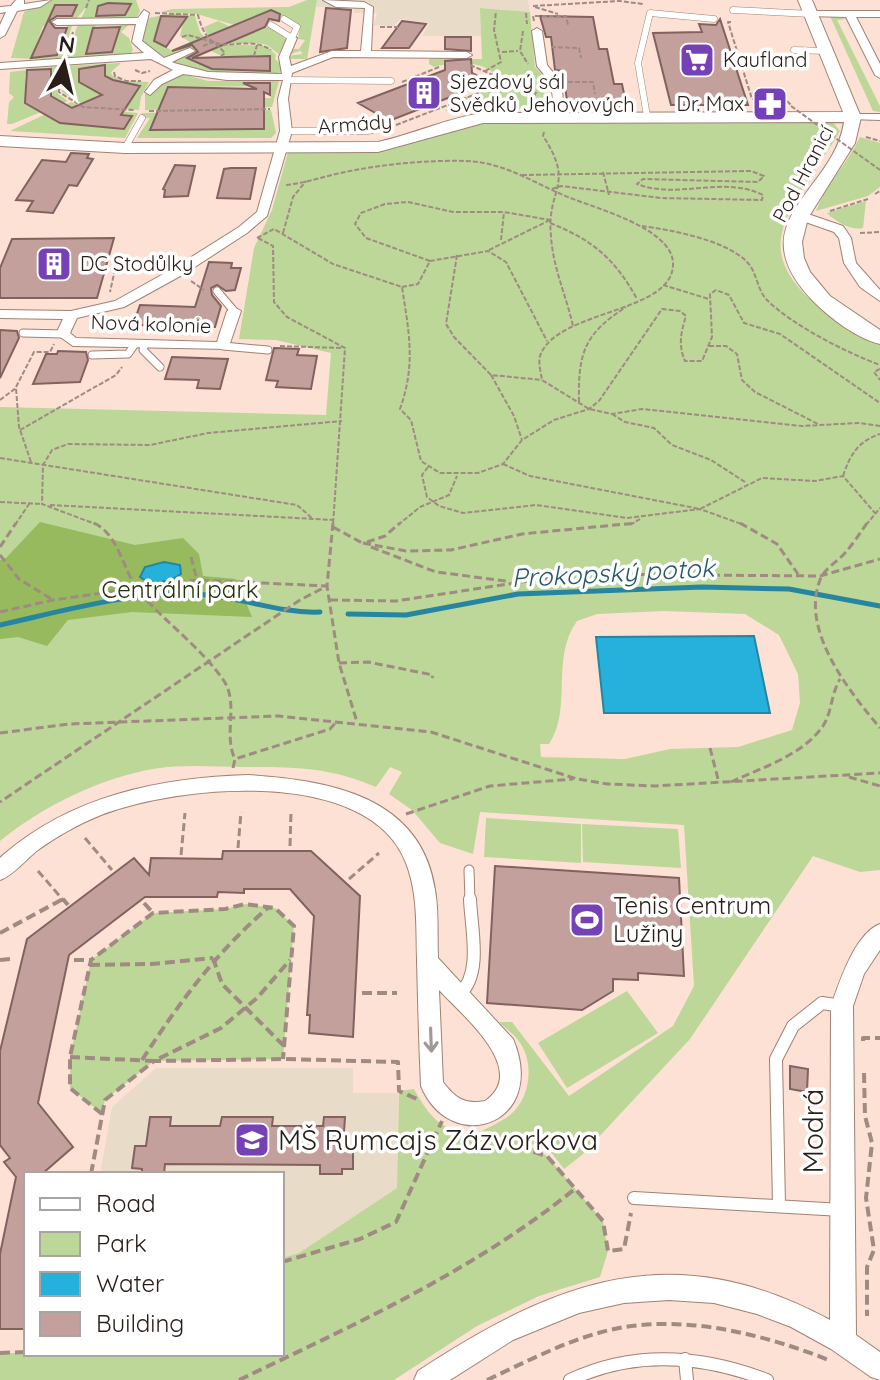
<svg xmlns="http://www.w3.org/2000/svg" width="880" height="1380" font-family="Quicksand,sans-serif">
<rect width="100%" height="100%" fill="#fde1d5"/>
<!-- education -->
<path fill="#e8dcc8" d="M317 0H528L530 12 481 8V36H422L430 23 400 19 394 26 374 25 377 13H354V7H316Z
M156 1068H353V1093H398L397 1188 299 1253 282 1258V1174H100L112 1107Z"/>
<!-- green -->
<path fill="#bcd797" fill-rule="evenodd" d="M50 0H136L140 11 136 19H81L87 6 73 23 61 60 11 58 24 12ZM43 26H67L57 55 32 56Z
M307 0H317L307 59H290L288 56 302 54 301 51 290 54 291 49H299L305 40 298 39 300 26 271 10 234 25 197 14 161 12 172 9 289 7Z
M480 8 530 12 535 67 547 79 549 108 445 111 466 97 499 84C495 59 452 61 434 67L429 64V59H482Z
M173 13 195 16 200 32 210 43 167 58 143 46 142 40 149 18ZM161 17H184L180 36 190 42 171 50 155 41Z
M830 16 847 19 837 20 880 106V112L873 111Z
M218 21 229 26 221 32 238 39 269 26 283 33 285 40 279 54C273 51 270 45 263 44 244 40 212 53 204 27Z
M132 22 121 32 129 38 133 50 130 54 66 59 78 24ZM96 24H120L112 53 86 54Z
M212 44 267 46 276 55 275 59 281 64 282 71 276 74 216 75 173 62ZM211 51 224 57 269 56 270 67 213 68 192 60Z
M121 63 111 72 112 75 124 81 149 82 141 97 139 110 86 106 62 92 65 66ZM105 67V76L121 84 139 86 105 96 80 82Z
M59 66 56 78 58 94 68 101 12 124H7L9 102 14 97 9 93 10 72ZM51 72V96L37 110 25 103V74Z
M182 74 208 81H279L272 107 145 110V94ZM270 86 271 98 162 99 167 87Z
M71 102 85 108 138 113 125 138 10 131ZM72 108 78 111 131 116 124 129 60 123 49 116Z
M271 110 276 133 271 138H137L150 118 139 117 143 113ZM263 119V129H150Z
M832 121 840 131C823 161 786 204 781 238 774 288 844 326 880 345V870L860 872 813 856 690 1039 582 1155 564 1169 551 1152 504 1132 547 1156 603 1221 608 1251 600 1277 539 1296 477 1326 394 1380H0V1353L282 1354V1258L299 1253 397 1188 399 1091 414 1089C430 1118 439 1127 471 1137 483 1129 499 1124 510 1115 531 1098 535 1061 518 1040 513 1033 505 1028 499 1022H512L569 1096 673 1026 694 986 684 825 480 812 473 854 440 843 412 810 389 794 402 772 390 767 376 787C329 767 295 767 245 767 215 767 183 764 153 769 98 779 43 806 0 841V407L326 415 331 353 276 340 239 339 254 248 272 210 288 152 382 150 478 122ZM664 611 745 614 779 635 798 674 800 703 792 730 738 747 670 749 625 759 541 757 540 744H549C573 709 550 658 577 621L597 614Z
M860 137 880 143V187L868 196 816 211C826 184 847 164 860 137Z
M866 201 863 228C852 231 836 222 827 213Z
M486 818 581 824V863L484 857Z
M582 824 678 829 681 868 583 862Z
M245 904 275 908 294 926 283 1059 154 1061 105 1100 102 1114 70 1088V1057L91 960 153 913 225 909Z
M627 991 658 1033 567 1088 538 1043Z"/>
<!-- forest -->
<path fill="#96ba5d" d="M40 522 135 545 183 538 199 554 203 576 236 579 252 617 132 612 68 620 47 646 18 637 0 639V560L6 558Z"/>
<!-- water -->
<path fill="#25b1dc" stroke="#2685a1" stroke-width="2" d="M164 562 180 565 181 574C170 582 151 586 140 577L145 567Z
M754 636 770 713H604L596 637Z"/>
<g fill="none" stroke-linecap="round" stroke-linejoin="round">
<!-- stream -->
<path stroke="#2685a1" stroke-width="5" d="M348 614 406 615 518 594 702 587 789 589 880 606
M0 625C63 611 128 592 193 594 236 595 278 614 320 612"/>
</g>
<!-- building -->
<path fill="#c4a09d" stroke="#82615f" stroke-width="2" d="M108 3 131 4 125 15 96 16 98 6Z
M55 5H77L72 16H57L49 21 55 28H67L57 55 31 58Z
M326 8 351 10 347 48 320 52Z
M271 10 280 14 279 21 269 19 265 27 192 58 270 56V71L212 69 187 58 198 52 192 45 172 51Z
M161 16 187 17 166 47 154 41Z
M540 16 593 17 599 49H607L614 84H622L627 108H568L563 71 555 70 551 37H546Z
M720 19 748 105H671L653 33 702 32 699 24 716 25Z
M402 21 426 24 409 48H382Z
M120 27 112 52 86 54 93 28Z
M445 37H471V51L445 49Z
M471 59 472 73 489 82 389 121 358 103 445 70V61Z
M105 65V76L113 80 140 86 121 115 132 116 124 129 60 123 25 103 27 70 51 69V96L72 108 102 95 79 82V69Z
M243 83H270V95L264 92V129L150 130 168 87 257 89Z
M71 153 89 154 87 158 93 159 77 186 69 185 53 213 27 211 33 201 16 200 42 160 66 162Z
M175 165 195 166 188 196 164 197 165 190 163 189Z
M231 168H256L250 199 217 198 224 169Z
M114 238 97 298H0V268L12 239Z
M209 262 232 263 231 268H241L235 290 226 291 217 285 211 288 212 295 221 306 215 327 133 325 140 305 195 307Z
M0 330 17 331 19 338 0 378Z
M274 348 299 349 297 355 317 356 311 389 276 387 278 381 266 380Z
M58 351 86 352 88 360 80 382 33 384 46 354H57Z
M172 357 228 359 220 389 197 388 199 380 165 379Z
M223 851H311L360 896 353 1037 309 1033 310 1015H307L314 916 290 889H244V893L218 892 217 897H145L69 955 38 1103 73 1147 42 1174H26V1329H0V1254L16 1177 4 1162 10 1158 0 1145V1051L27 939 134 858 149 875 151 858 222 859Z
M495 866 679 878 684 976 638 973V980L613 979V991L582 1010 487 1003Z
M790 1066 808 1069 807 1092 790 1089Z
M150 1117H171L170 1126H220L222 1117H273L272 1126H323L324 1117H345L343 1147H353V1169H342V1174H320V1165L165 1164 164 1174H142V1169L132 1168 135 1146H146Z"/>
<g fill="none" stroke-linecap="round" stroke-linejoin="round">
<defs>
<path id="lane-far3" d="M733 10 811 14
M271 25 292 38 297 27 284 19
M794 50 826 51
M288 80 391 81
M647 116 638 63 650 13 714 19
M286 131H368L384 127
M125 148 142 118"/>
<path id="lane-far2" d="M217 291 234 311
M23 333 63 334
M145 344 143 350 160 367
M223 346 268 350
M92 355 128 354 135 344"/>
<path id="lane-far1" d="M469 870 470 901"/>
<path id="lane" d="M459 995C483 974 471 928 470 899
M634 1198 842 1210
M779 1205 776 1059 793 1026 822 1003 842 1006
M685 1359 687 1380
M570 1380C634 1350 702 1355 767 1380"/>
<path id="street" d="M16 0H24V4L51 0 40 7 17 11 5 35 0 38V25L6 12 0 13V7L11 6Z
M323 0 364 2 373 7 371 51 467 52 472 55 467 58 333 57 292 73 288 99 292 131 267 216 247 233 184 274 124 307 77 318 70 333 76 338 217 342 227 311 234 307 241 311 228 349 73 346 56 334 63 319 0 318V310L71 311 115 301 174 268 239 227 257 212 280 131 278 99 283 80H227L183 74 162 84 150 95 145 92 154 80 173 70 151 59 0 69V63L144 53 132 42 136 24 57 25 52 22 57 19 138 18 144 10 149 13 142 41 164 58 190 48 195 51 172 62 174 63 208 72 282 74 279 57 288 36 297 38 289 57 291 66 332 51H361L365 8 336 7Z
M811 11H880V17H856L880 64V78L875 75 846 17 807 16V12Z
M537 28 542 31 547 65 561 82 565 118 555 116 551 83 537 66 532 31Z
M853 114H880V120L849 119 847 117Z
M797 213H805L843 226 851 238 856 263 880 290V301L860 287 844 263 839 238 834 232 797 219Z
M248 775C327 780 421 795 435 890 439 912 437 936 438 958L513 1039C549 1124 451 1158 421 1086 419 1044 418 1001 417 959 416 926 418 894 406 863 369 766 178 785 101 815 79 824 57 836 38 850 26 859 14 875 0 880V858L3 855C73 795 159 778 248 775ZM439 990C462 1015 530 1070 485 1101 465 1105 455 1098 443 1082Z
M880 924V950L864 974 853 1006 856 1335 880 1352V1380L871 1377 831 1349 791 1327 757 1314 714 1303 669 1300 624 1303 579 1313 513 1340 450 1380H414L418 1371C557 1280 673 1235 830 1320L831 1006C839 983 855 933 880 924Z"/>
<path id="secondary" d="M798 0H812L861 117 855 143 808 218 802 242 804 258 810 272 830 296 880 330V344C856 338 830 318 813 301 736 221 834 192 844 122L483 123 378 152 125 153 0 146V136L125 143 378 142C414 134 447 118 483 113L843 112Z"/>
</defs>
<!-- lane-far3 casing -->
<use href="#lane-far3" stroke="#a08173" stroke-width="7"/>
<!-- lane-far2 casing -->
<use href="#lane-far2" stroke="#a08173" stroke-width="9"/>
<!-- lane-far1 casing -->
<use href="#lane-far1" stroke="#a08173" stroke-width="11"/>
<!-- lane casing -->
<use href="#lane" stroke="#a08173" stroke-width="14"/>
<!-- street casing -->
<use href="#street" stroke="#a08173" stroke-width="2"/>
<!-- secondary casing -->
<use href="#secondary" stroke="#a08173" stroke-width="2"/>
<!-- path-far2 -->
<path stroke="#a08b82" stroke-width="2" stroke-dasharray="5 2" stroke-linecap="butt" d="M533 6 619 1 643 4
M535 7 558 14
M86 8 89 0
M155 13 198 15C211 67 240 30 271 50
M526 13 527 24
M534 21 533 16H566L568 25
M731 22H728L752 99 786 100 791 105
M380 27H398
M523 31 520 51 528 64
M182 37 188 35 213 42
M203 46 214 42 225 53 221 56
M551 47 579 48 581 58
M68 48 73 32
M502 52 518 51
M254 56 257 45
M470 65 528 90 530 102
M135 70 142 73 150 71
M485 71 501 62 494 30 496 11
M114 72 115 76 126 81H141
M60 75 59 92 83 107 134 110
M402 82 439 67
M568 82H593L595 94
M530 102 541 85
M149 111 270 109
M396 125 492 88 499 79
M544 132 543 136C576 186 546 188 551 236 553 268 566 295 573 326
M866 137 880 141
M603 172 609 195
M522 175 751 171 764 176 758 182 643 179 637 184C678 200 723 175 763 195L762 200 661 198 561 186 552 189
M286 185C306 183 325 176 345 172 384 164 427 160 466 161 502 162 531 181 563 195 590 207 672 227 673 263 675 314 556 309 540 356 538 363 541 373 542 380L589 409 612 414 642 409 802 426 859 423 880 426
M875 194 880 191
M830 211 868 199
M550 223C593 240 615 259 637 299
M642 226C671 230 726 240 747 262 757 272 757 290 767 300 792 325 847 353 880 365
M283 233 293 197 306 181
M860 233 880 232
M257 238 274 229 333 264 402 287C409 333 416 364 400 409L411 420 421 461 440 473H478L503 464 522 440 554 420 589 409 599 401 662 309 680 311 686 316C681 332 678 345 685 361H702L712 337 710 294 716 290 729 295 744 323 780 334 880 403
M258 238 273 246 274 302 287 317 345 348 333 525
M501 240 504 212
M489 250 550 220
M457 255 446 324 454 337 491 375 542 380
M430 261 366 238 355 224 361 213 385 204 408 202 453 212H504L550 220
M94 269H115L110 292
M191 281 204 290
M663 285 709 299
M402 287 418 284 430 261 488 251 506 262 547 341
M280 346 341 348
M709 346H726L737 354 742 380 755 392 818 424
M880 369 874 372 880 380
M491 375 514 416 522 440
M16 387 34 352H50L54 344
M0 400 16 388 19 427 31 462
M579 402C578 353 584 334 626 307
M612 414 625 422 654 428 672 445 711 460 745 482
M20 430 116 375 122 367
M0 458 297 505 313 519
M503 464 530 476 700 509 762 478 815 481 843 476 875 513
M428 467 422 475 427 497 439 506 463 513 536 505 627 518 700 509 744 525
M843 476C850 455 858 441 880 434
M0 502 43 504
M50 505 334 520
M15 525 29 504
M98 525 42 504 43 465 52 450 68 444 150 445 208 433 342 421
M398 525 420 507 449 495 457 476
M630 525 640 519
M866 525 880 508"/>
<!-- path-far1 -->
<path stroke="#a08b82" stroke-width="3" stroke-dasharray="8 4" stroke-linecap="butt" d="M94 523C119 535 123 570 138 590 163 621 202 648 224 681 239 704 223 735 235 759
M333 523 327 586 339 663 357 722
M740 523 777 544 798 574
M867 523C860 533 853 544 845 553 837 562 824 569 820 580 800 631 850 692 880 728
M333 527 364 544
M367 542 385 536 400 523
M363 543 406 551 451 550 522 534 636 523
M0 547 16 523
M371 547 436 572 506 581
M0 555 19 579 53 600
M191 557 197 580
M330 600 396 601 574 574 820 576 880 559
M0 612 53 600 197 580 327 586 300 600 0 802
M339 663 368 662 433 675 432 678
M0 733 69 724 278 716 431 732 577 779 608 784 655 786 880 773
M710 748 719 783
M233 768 235 759 330 729 337 721
M849 777 880 786
M731 782C761 768 803 755 823 726 832 712 831 694 840 679
M406 814 490 786 573 779
M85 838 112 870
M290 846 291 812
M238 848 241 812
M181 855 185 813
M38 871 64 901
M349 879 379 853
M59 901 63 899"/>
<!-- path -->
<path stroke="#a08b82" stroke-width="4" stroke-dasharray="10 5" stroke-linecap="butt" d="M63 899 68 905
M144 903 153 913
M0 933 63 899
M213 958 222 984 284 1046
M0 960 10 959
M74 960H91
M90 965 152 964 213 958
M362 993H397
M863 1041V1038H880
M70 1057 154 1061 221 1028 257 998 290 960
M142 1060C179 1003 217 951 269 907
M864 1073 865 1116 872 1143 866 1198 874 1250 867 1267V1316
M102 1114 70 1088V1057L91 960 153 913 225 909 245 904 275 908 294 926 283 1059
M476 1134 547 1156 603 1221 608 1251 624 1249 631 1213
M91 1174 105 1100 154 1061 283 1059 398 1062 399 1091 419 1100
M282 1262 360 1239 396 1222 442 1121
M0 1353 26 1352
M239 1380C356 1324 475 1270 576 1188
M487 1380C530 1360 573 1337 619 1328 688 1315 767 1335 831 1361"/>
<!-- lane-far3 -->
<use href="#lane-far3" stroke="#fff" stroke-width="6"/>
<!-- lane-far2 -->
<use href="#lane-far2" stroke="#fff" stroke-width="7"/>
<!-- lane-far1 -->
<use href="#lane-far1" stroke="#fff" stroke-width="9"/>
<!-- lane -->
<use href="#lane" stroke="#fff" stroke-width="12"/>
<!-- street -->
<use href="#street" fill="#fff" fill-rule="evenodd"/>
<!-- secondary -->
<use href="#secondary" fill="#fff" fill-rule="evenodd"/>
<!-- path-bridge -->
<path stroke="#a08b82" stroke-width="2" stroke-dasharray="5 2" stroke-linecap="butt" d="M791 106 880 170"/>
</g>
<!-- one-way arrows -->
<defs><path id="oneway-shaft" d="M-6 0H5M1.5-3L5.5 0L1.5 3" fill="none" stroke-width="1.6" stroke-linecap="round" stroke-linejoin="round" transform="scale(2)"/></defs>
<use stroke="#9f9997" href="#oneway-shaft" transform="translate(431 1040) rotate(88)"/>
<!-- icons -->
<defs>
<symbol id="supermarket-square" viewBox="-11 -11 22 22"><rect x="-9" y="-9" width="18" height="18" rx="4" fill="#7640b7" stroke="#fff"/><path d="M-6-5.5h2.5l.6 2H6L4.5 2H-2.5L-4.4-4H-6ZM-1.5 3.2a1.3 1.3 0 1 0 .1 0ZM3 3.2a1.3 1.3 0 1 0 .1 0Z" fill="#fff"/></symbol>
<symbol id="building-square" viewBox="-11 -11 22 22"><rect x="-9" y="-9" width="18" height="18" rx="4" fill="#7640b7" stroke="#fff"/><path d="M-4-6H4V6H1V3H-1V6H-4ZM-2.5-4.3h1.7v1.8h-1.7ZM.8-4.3h1.7v1.8H.8ZM-2.5-1h1.7V.8h-1.7ZM.8-1h1.7V.8H.8Z" fill="#fff"/></symbol>
<symbol id="pharmacy-square" viewBox="-11 -11 22 22"><rect x="-9" y="-9" width="18" height="18" rx="4" fill="#7640b7" stroke="#fff"/><path d="M-2-6h4v4h4v4h-4v4h-4v-4h-4v-4h4Z" fill="#fff"/></symbol>
<symbol id="stadium-square" viewBox="-11 -11 22 22"><rect x="-9" y="-9" width="18" height="18" rx="4" fill="#7640b7" stroke="#fff"/><path d="M0-5a6.5 5 0 1 0 0 10a6.5 5 0 1 0 0-10ZM-3.5-1.8h7v3.6h-7Z" fill="#fff"/></symbol>
<symbol id="school-square" viewBox="-11 -11 22 22"><rect x="-9" y="-9" width="18" height="18" rx="4" fill="#7640b7" stroke="#fff"/><path d="M0-5L7-2L0 1L-7-2ZM-4 1L0 2.5L4 1V4Q0 6-4 4Z" fill="#fff"/></symbol>
</defs>
<g fill-rule="evenodd">
<use href="#supermarket-square" x="677" y="40" width="40" height="40"/>
<use href="#building-square" x="404" y="73" width="40" height="40"/>
<use href="#pharmacy-square" x="750" y="84" width="40" height="40"/>
<use href="#building-square" x="34" y="244" width="40" height="40"/>
<use href="#stadium-square" x="567" y="900" width="40" height="40"/>
<use href="#school-square" x="232" y="1120" width="40" height="40"/>
</g>
<g text-anchor="middle" stroke-width="7" stroke-linejoin="round" paint-order="stroke">
<!-- far-poi labels -->
<g font-size="20" fill="#291d18" stroke="#fff" text-anchor="start">
<text x="723" y="67">Kaufland</text>
<text x="450" y="89">Sjezdový sál<tspan x="450" dy="23">Svědků Jehovových</tspan></text>
<text x="744" y="111" text-anchor="end">Dr. Max</text>
<text x="80" y="271">DC Stodůlky</text>
</g>
<!-- far-street labels -->
<g font-size="20" fill="#291d18" stroke="#fff">
<text transform="translate(355 124) rotate(-4)" y="7">Armády</text>
<text transform="translate(803 174) rotate(-62)" y="7">Pod Hranicí</text>
<text transform="translate(151 324) rotate(2)" y="7">Nová kolonie</text>
</g>
<!-- park labels -->
<g font-size="24" fill="#24320b" stroke="#fff">
<text x="180" y="598">Centrální park</text>
</g>
<!-- poi labels -->
<g font-size="24" fill="#291d18" stroke="#fff" text-anchor="start">
<text x="613" y="914">Tenis Centrum<tspan x="613" dy="28">Lužiny</tspan></text>
</g>
<!-- water labels -->
<g font-size="26" font-style="italic" fill="#25596b" stroke="#fff">
<text transform="translate(613 573) rotate(-3)" y="9">Prokopský potok</text>
</g>
<!-- near-street labels -->
<g font-size="28" fill="#291d18" stroke="#fff">
<text transform="translate(813 1131) rotate(-90)" y="10">Modrá</text>
</g>
<!-- near-poi labels -->
<g font-size="28" fill="#291d18" stroke="#fff" text-anchor="start">
<text x="278" y="1150">MŠ Rumcajs Zázvorkova</text>
</g>
</g>
<!-- legend -->
<rect x="24" y="1172" width="260" height="184" fill="#ffffff" stroke="#a9a5a3" stroke-width="2"/>
<rect x="40" y="1198" width="40" height="12" fill="#ffffff" stroke="#a9a5a3" stroke-width="2"/>
<text x="96" y="1212" font-size="24" fill="#291d18">Road</text>
<rect x="40" y="1232" width="40" height="24" fill="#bcd797" stroke="#a9a5a3" stroke-width="2"/>
<text x="96" y="1252" font-size="24" fill="#291d18">Park</text>
<rect x="40" y="1272" width="40" height="24" fill="#25b1dc" stroke="#a9a5a3" stroke-width="2"/>
<text x="96" y="1292" font-size="24" fill="#291d18">Water</text>
<rect x="40" y="1312" width="40" height="24" fill="#c4a09d" stroke="#a9a5a3" stroke-width="2"/>
<text x="96" y="1332" font-size="24" fill="#291d18">Building</text>
<!-- north arrow -->
<g transform="translate(64 64) rotate(8)" stroke="#ffffff" stroke-width="6" paint-order="stroke">
<path d="M0-6L14 30L0 20L-14 30Z" fill="#291d18"/>
<text y="-12" font-size="22" font-weight="bold" text-anchor="middle" fill="#291d18">N</text>
</g>
</svg>
